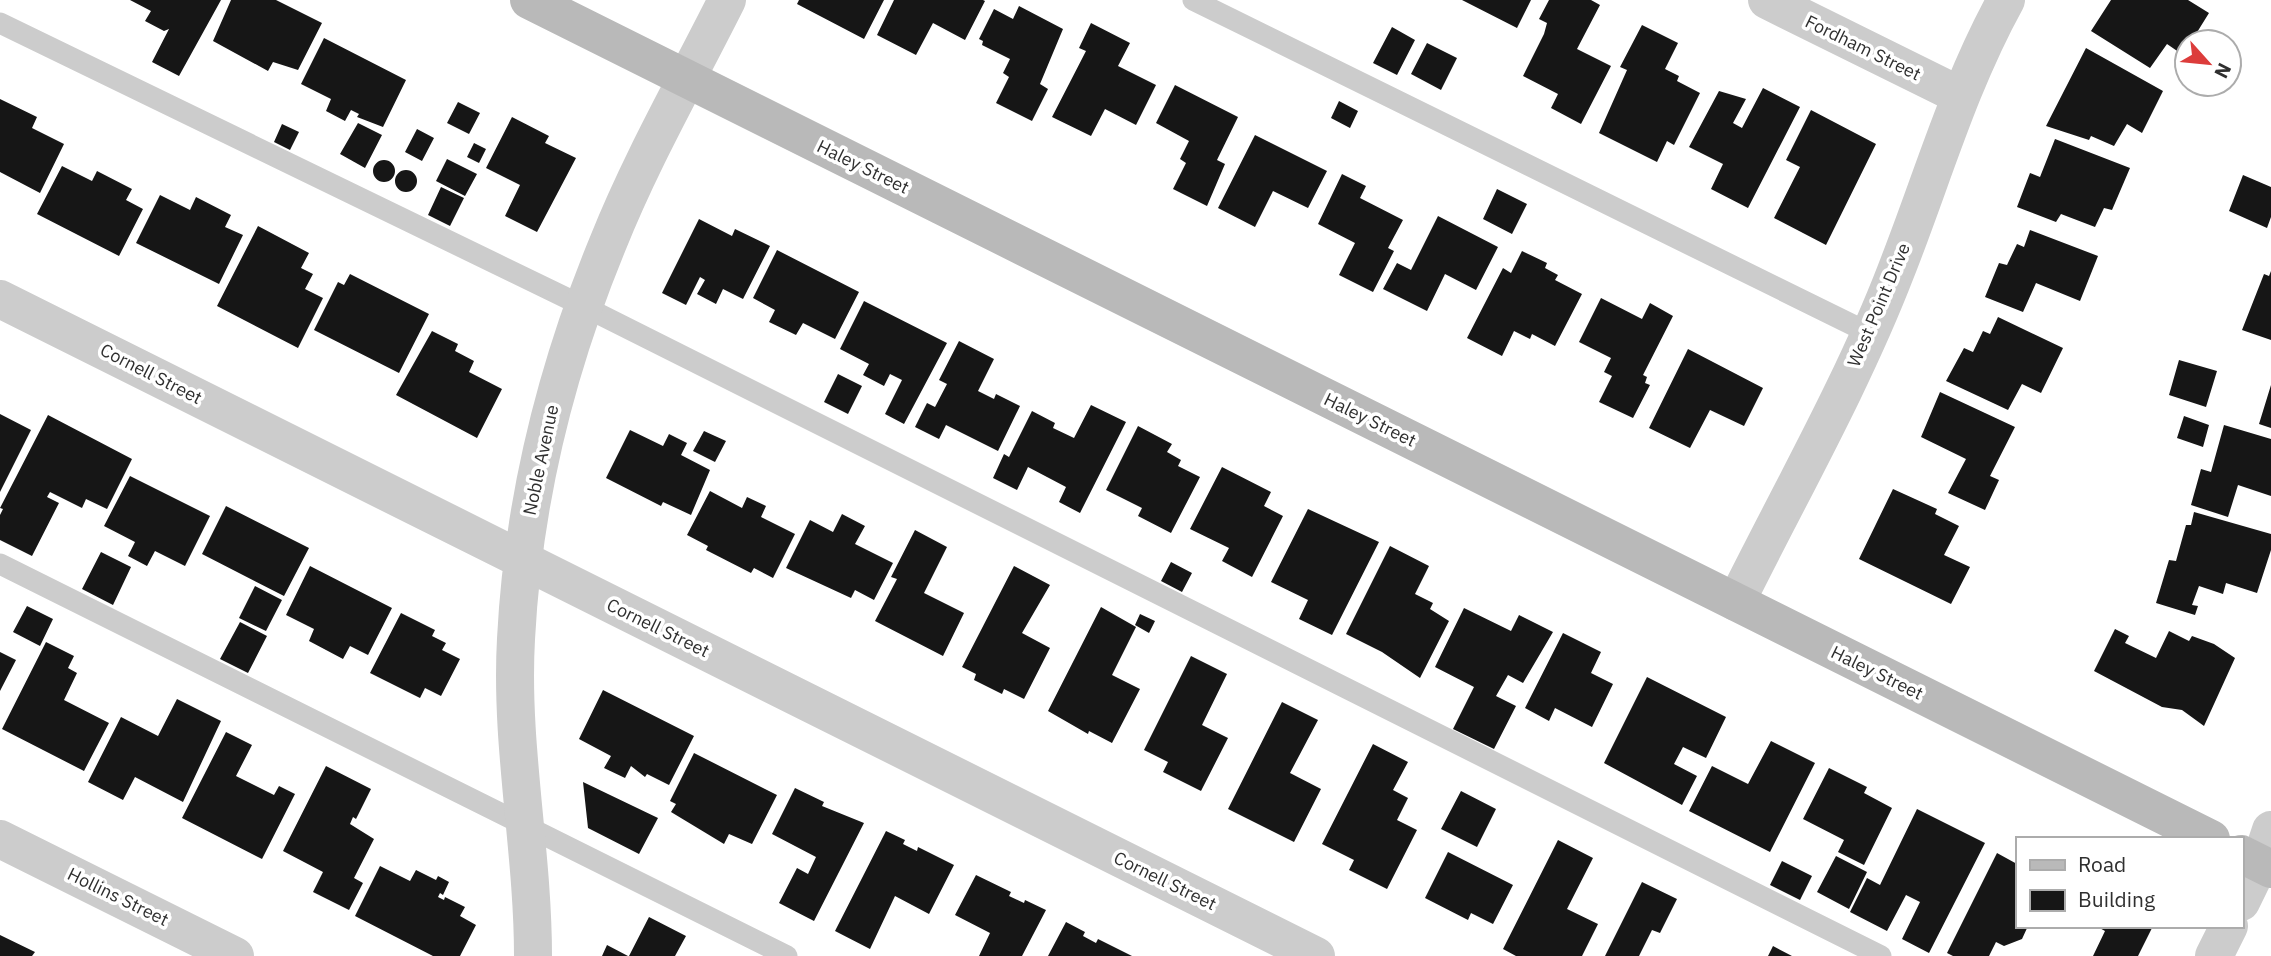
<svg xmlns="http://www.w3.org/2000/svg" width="2271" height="956" font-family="'IBM Plex Sans',sans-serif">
<rect width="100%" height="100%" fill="#fff"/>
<!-- building -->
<path fill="#161616" d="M130 0H221L179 76 152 62 169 29 164 31 145 21 151 11Z
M231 0H276L322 23 298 70 273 62 268 71 213 41Z
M799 0H884L864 39 797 4Z
M894 0H983L985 1 965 40 933 23 916 55 877 35Z
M1462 0H1531L1517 28Z
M1549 0H1591L1600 5 1577 49 1611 66 1581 124 1551 108 1558 94 1523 76 1544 34 1547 23 1539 19Z
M2111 0H2188L2209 13 2191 42H2187L2183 55 2167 44 2150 68 2091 31Z
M1019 6 1063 29 1040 84 1048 89 1032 121 996 103 1009 77 1003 73 1010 59 982 45 983 41 979 39 994 9 1013 19Z
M1091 23 1130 43 1118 66 1156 85 1136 125 1105 109 1091 136 1052 117 1086 51 1079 48Z
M1642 25 1678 43 1665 69 1679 76 1677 81 1700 93 1674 145 1667 141 1657 162 1599 133 1627 70 1620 67Z
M1392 27 1415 40 1397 75 1373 63Z
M324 38 406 80 383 127 357 117 359 114 351 110 345 121 326 111 331 99 301 84Z
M1427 43 1457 58 1441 90 1411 74Z
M2086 48 2163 91 2142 133 2127 124 2114 146 2091 136 2089 140 2046 126Z
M1175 85 1238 117 1217 160 1225 164 1207 206 1173 189 1186 163 1180 159 1189 141 1156 123Z
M1763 88 1800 107 1748 208 1711 189 1723 164 1689 147 1719 91 1746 99 1733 123 1742 128Z
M0 99 37 117 32 128 64 144 40 193 0 172Z
M1339 101 1358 111 1350 128 1331 118Z
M458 102 480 113 469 134 447 123Z
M1811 110 1876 144 1826 245 1774 218 1800 167 1786 160Z
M512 117 549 136 545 143 576 158 537 232 505 216 520 185 486 168Z
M358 123 382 135 365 168 340 154Z
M282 124 299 132 290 150 274 142Z
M417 129 434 138 422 161 405 152Z
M1255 135 1327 171 1308 208 1273 191 1255 227 1218 208Z
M2055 139 2130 168 2112 210 2104 208 2095 227 2061 214 2056 222 2017 207 2030 173 2040 177Z
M474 143 486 149 479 163 467 157Z
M447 159 477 174 465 196 436 181Z
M373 171a11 11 0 1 1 22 0a11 11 0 1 1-22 0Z
M62 166 92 181 97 171 132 189 126 200 143 209 119 256 37 214Z
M395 181a11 11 0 1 1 22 0a11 11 0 1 1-22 0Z
M1342 174 1366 186 1360 198 1403 220 1388 248 1394 251 1373 292 1339 275 1355 243 1318 224Z
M2243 175 2271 187V217L2267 228 2229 211Z
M441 187 464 198 450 226 428 215Z
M1497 189 1527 204 1512 234 1483 219Z
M160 195 190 210 196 197 231 215 225 227 243 235 219 284 136 243Z
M1438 216 1498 247 1476 290 1445 274 1427 311 1383 289 1397 263 1411 270Z
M699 219 732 236 735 229 770 246 743 299 723 289 716 304 697 294 705 280 700 277 686 305 662 293Z
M258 226 309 253 301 268 313 274 305 289 323 298 298 348 217 306Z
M2030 230 2098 256 2080 301 2036 283 2023 312 1985 297 1999 263 2007 265 2017 244 2024 247Z
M777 250 859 292 835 339 803 323 796 335 769 322 775 310 753 298Z
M1522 251 1547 263 1545 268 1558 275 1555 280 1582 294 1555 346 1532 334 1530 339 1514 331 1502 356 1467 338 1503 268 1511 273Z
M2271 271V340L2242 330 2264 274 2269 276Z
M350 274 429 314 399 373 314 330 338 282 344 285Z
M1601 298 1642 319 1650 303 1673 316 1643 375 1647 377 1645 383 1650 385 1633 418 1599 402 1612 376 1604 372 1611 358 1579 342Z
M864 301 947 343 904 424 885 414 902 380 890 374 884 386 863 375 869 364 840 349Z
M1998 317 2063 348 2041 393 2022 384 2008 410 1946 381 1964 348 1973 352 1983 331 1990 334Z
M432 331 458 344 455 351 474 361 469 372 502 389 477 438 396 395Z
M959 341 994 359 978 391 994 399 996 394 1020 406 998 451 946 425 939 439 915 427 927 403 935 407 947 384 939 380Z
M1688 349 1763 388 1744 426 1710 410 1690 448 1649 428Z
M2179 360 2217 371 2206 407 2169 395Z
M838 374 862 386 848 414 824 402Z
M2271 385V428L2259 424Z
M1940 392 2015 427 1990 476 1999 480 1985 510 1948 493 1966 459 1921 437Z
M1091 405 1126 422 1080 513 1059 502 1066 487 1028 467 1017 490 993 478 1004 454 1009 457 1032 411 1055 423 1053 428 1074 438Z
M0 414 31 430 0 492Z
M48 415 132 459 107 509 86 499 82 508 50 492 47 497 59 503 32 556 0 540V515L3 509 0 508Z
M2184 416 2209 425 2203 447 2177 438Z
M2224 425 2271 439V496L2238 485 2228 517 2191 505 2201 469 2211 472Z
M1138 426 1172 444 1167 452 1181 460 1178 466 1200 477 1171 533 1138 516 1142 508 1106 490Z
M630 430 663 446 669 434 687 443 681 455 710 470 691 515 663 502 661 506 606 478Z
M704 431 726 441 715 462 693 451Z
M1222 467 1271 492 1264 506 1283 516 1252 577 1222 561 1229 548 1190 529Z
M130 476 210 516 185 566 155 551 147 566 128 556 135 542 104 526Z
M1893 489 1937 509 1935 514 1959 526 1944 555 1970 567 1951 604 1859 559Z
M710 491 742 508 747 497 766 506 761 517 795 534 773 578 754 568 751 573 706 550 708 546 687 535Z
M226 506 309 548 284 596 202 554Z
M1308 509 1379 542 1332 635 1299 619 1308 600 1271 582Z
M2194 512 2271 534V550L2257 593 2226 583 2223 594 2199 586 2192 605 2198 606 2195 615 2156 603 2169 560 2176 561 2186 525H2191Z
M842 514 865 526 855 544 893 563 874 600 855 590 851 598 786 568 810 520 833 532Z
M915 530 947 547 924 593 964 613 943 656 875 621 897 579 891 577Z
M1390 546 1429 566 1415 594 1433 603 1430 609 1449 621 1420 678 1382 652 1346 634Z
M101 552 131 567 113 605 82 589Z
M1171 562 1192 573 1182 592 1161 581Z
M310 566 392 608 368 655 350 646 343 659 309 641 314 629 286 615Z
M1014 566 1050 585 1022 633 1050 648 1024 699 1004 689 1002 694 974 680 976 674 962 667Z
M255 586 282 600 266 631 239 618Z
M27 606 53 619 40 646 13 632Z
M1101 607 1136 627 1112 675 1140 689 1112 743 1089 731 1088 734 1048 711Z
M1464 608 1511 631 1519 615 1553 632 1523 683 1508 675 1496 696 1516 706 1494 749 1453 729 1474 687 1435 667Z
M401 613 435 630 432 636 446 643 442 650 460 659 441 696 425 688 420 698 370 673Z
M1140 614 1155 621 1149 633 1135 625Z
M240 622 267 636 248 673 220 659Z
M2115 629 2129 636 2125 643 2156 658 2169 631 2189 641 2192 636 2214 644 2235 658 2204 726 2182 710 2162 707 2094 671Z
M1563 633 1601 652 1591 673 1613 684 1592 727 1555 708 1549 721 1525 708Z
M46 642 74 656 68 668 77 673 64 700 109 723 84 771 2 729Z
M0 652 16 660 0 691Z
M1191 656 1227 674 1202 725 1228 738 1201 791 1163 772 1168 762 1144 750Z
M1647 677 1726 717 1706 758 1683 747 1674 764 1697 776 1682 805 1604 763Z
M603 690 694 736 669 785 647 774 645 777 631 766 625 778 604 768 611 756 579 739Z
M177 699 221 721 183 802 135 777 123 800 88 782 121 717 158 736Z
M1282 702 1318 720 1290 773 1321 789 1294 842 1228 809Z
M226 732 252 745 236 776 274 795 279 786 295 794 262 859 182 818Z
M1771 741 1815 763 1770 852 1689 811 1712 766 1748 784Z
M1373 744 1408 762 1393 790 1408 798 1397 820 1417 830 1387 889 1349 870 1354 860 1322 844Z
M694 753 777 795 752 844 729 834 724 844 671 812 676 804 670 801Z
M326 766 371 789 356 819 353 817 350 824 374 839 354 878 363 883 349 910 313 892 323 872 283 851Z
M1829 768 1867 787 1864 793 1892 808 1864 865 1838 852 1844 840 1803 819Z
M583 782 658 818 639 854 588 828Z
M795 788 824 802 822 806 864 823 814 921 779 903 797 868 808 874 816 857 772 834Z
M1461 791 1496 809 1477 847 1441 829Z
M1917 809 1985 843 1929 953 1902 939 1920 902 1906 895 1887 931 1850 912 1867 878 1880 885Z
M886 831 905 840 903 844 917 851 918 847 954 865 929 914 895 896 870 949 835 931Z
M1558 840 1593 858 1567 909 1598 924 1582 956H1516L1503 949Z
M1448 852 1513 885 1493 924 1471 913 1468 920 1425 898Z
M1997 853 2017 864V926H2028L2022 939 2004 946 1996 942 1989 956H1953L1947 953Z
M1836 856 1867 872 1849 909 1817 892Z
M1782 861 1812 876 1800 900 1770 885Z
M380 866 410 881 416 870 436 880 438 876 449 882 443 895 440 893 438 897 444 900 445 897 465 907 460 916 476 925 460 956H433L355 916Z
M976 875 1011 892 1009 896 1024 903 1025 900 1046 910 1022 956H979L990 933 955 915Z
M1642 882 1677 899 1660 933 1652 930 1639 956H1605Z
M649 917 686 936 675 956H629Z
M1066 922 1085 932 1083 936 1096 943 1098 939 1132 956H1048Z
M2096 926H2153L2138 956H2093L2105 931Z
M0 935 35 952 32 956H0Z
M607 945 628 956H602Z
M1773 946 1792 956H1768Z"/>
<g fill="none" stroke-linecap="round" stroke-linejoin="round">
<!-- lane -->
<path stroke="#ccc" stroke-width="21" d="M1193 0 1869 333
M0 23 583 306 1881 956
M0 564 787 956"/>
<!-- street -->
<path stroke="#ccc" stroke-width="38" d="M1767 0 1959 95
M0 299 1316 956
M1736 602C1790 493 1852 385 1896 271 1932 180 1958 87 2006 0
M0 839 235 956
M2241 902 2260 863 2271 830
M533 956C533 850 510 745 516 639 523 502 556 369 608 243 641 160 687 80 727 0
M2214 956 2229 926"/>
<!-- secondary -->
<path stroke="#b9b9b9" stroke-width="38" d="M529 0 2211 839
M2241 854 2271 869"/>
</g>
<g text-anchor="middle" stroke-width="7" stroke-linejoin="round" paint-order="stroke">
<!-- street labels -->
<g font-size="18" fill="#2f2f2f" stroke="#fff">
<text transform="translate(1863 48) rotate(26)" y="6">Fordham Street</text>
<text transform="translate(863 167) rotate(26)" y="6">Haley Street</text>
<text transform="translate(1879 305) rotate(-67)" y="6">West Point Drive</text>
<text transform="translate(151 374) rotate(27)" y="6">Cornell Street</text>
<text transform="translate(1370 420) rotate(26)" y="6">Haley Street</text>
<text transform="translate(541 460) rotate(-78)" y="6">Noble Avenue</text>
<text transform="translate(658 628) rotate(26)" y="6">Cornell Street</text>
<text transform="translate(1877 673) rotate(26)" y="6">Haley Street</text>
<text transform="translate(1165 881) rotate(26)" y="6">Cornell Street</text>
<text transform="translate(118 897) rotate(26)" y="6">Hollins Street</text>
</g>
</g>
<!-- legend -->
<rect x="2016" y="837" width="228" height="91" fill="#ffffff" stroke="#acacac" stroke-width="2"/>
<rect x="2030" y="860" width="35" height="10" fill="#b9b9b9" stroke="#acacac" stroke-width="2"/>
<text x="2078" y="872" font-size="21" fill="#2f2f2f">Road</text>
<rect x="2030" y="890" width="35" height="21" fill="#161616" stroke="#acacac" stroke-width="2"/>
<text x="2078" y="907" font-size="21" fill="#2f2f2f">Building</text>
<!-- north arrow -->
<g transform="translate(2208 63) rotate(117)"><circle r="33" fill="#ffffff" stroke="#acacac" stroke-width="2"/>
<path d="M0-5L12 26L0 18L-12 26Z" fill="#dc3c3b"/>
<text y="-10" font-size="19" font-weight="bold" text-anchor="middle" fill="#2f2f2f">N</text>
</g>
</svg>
